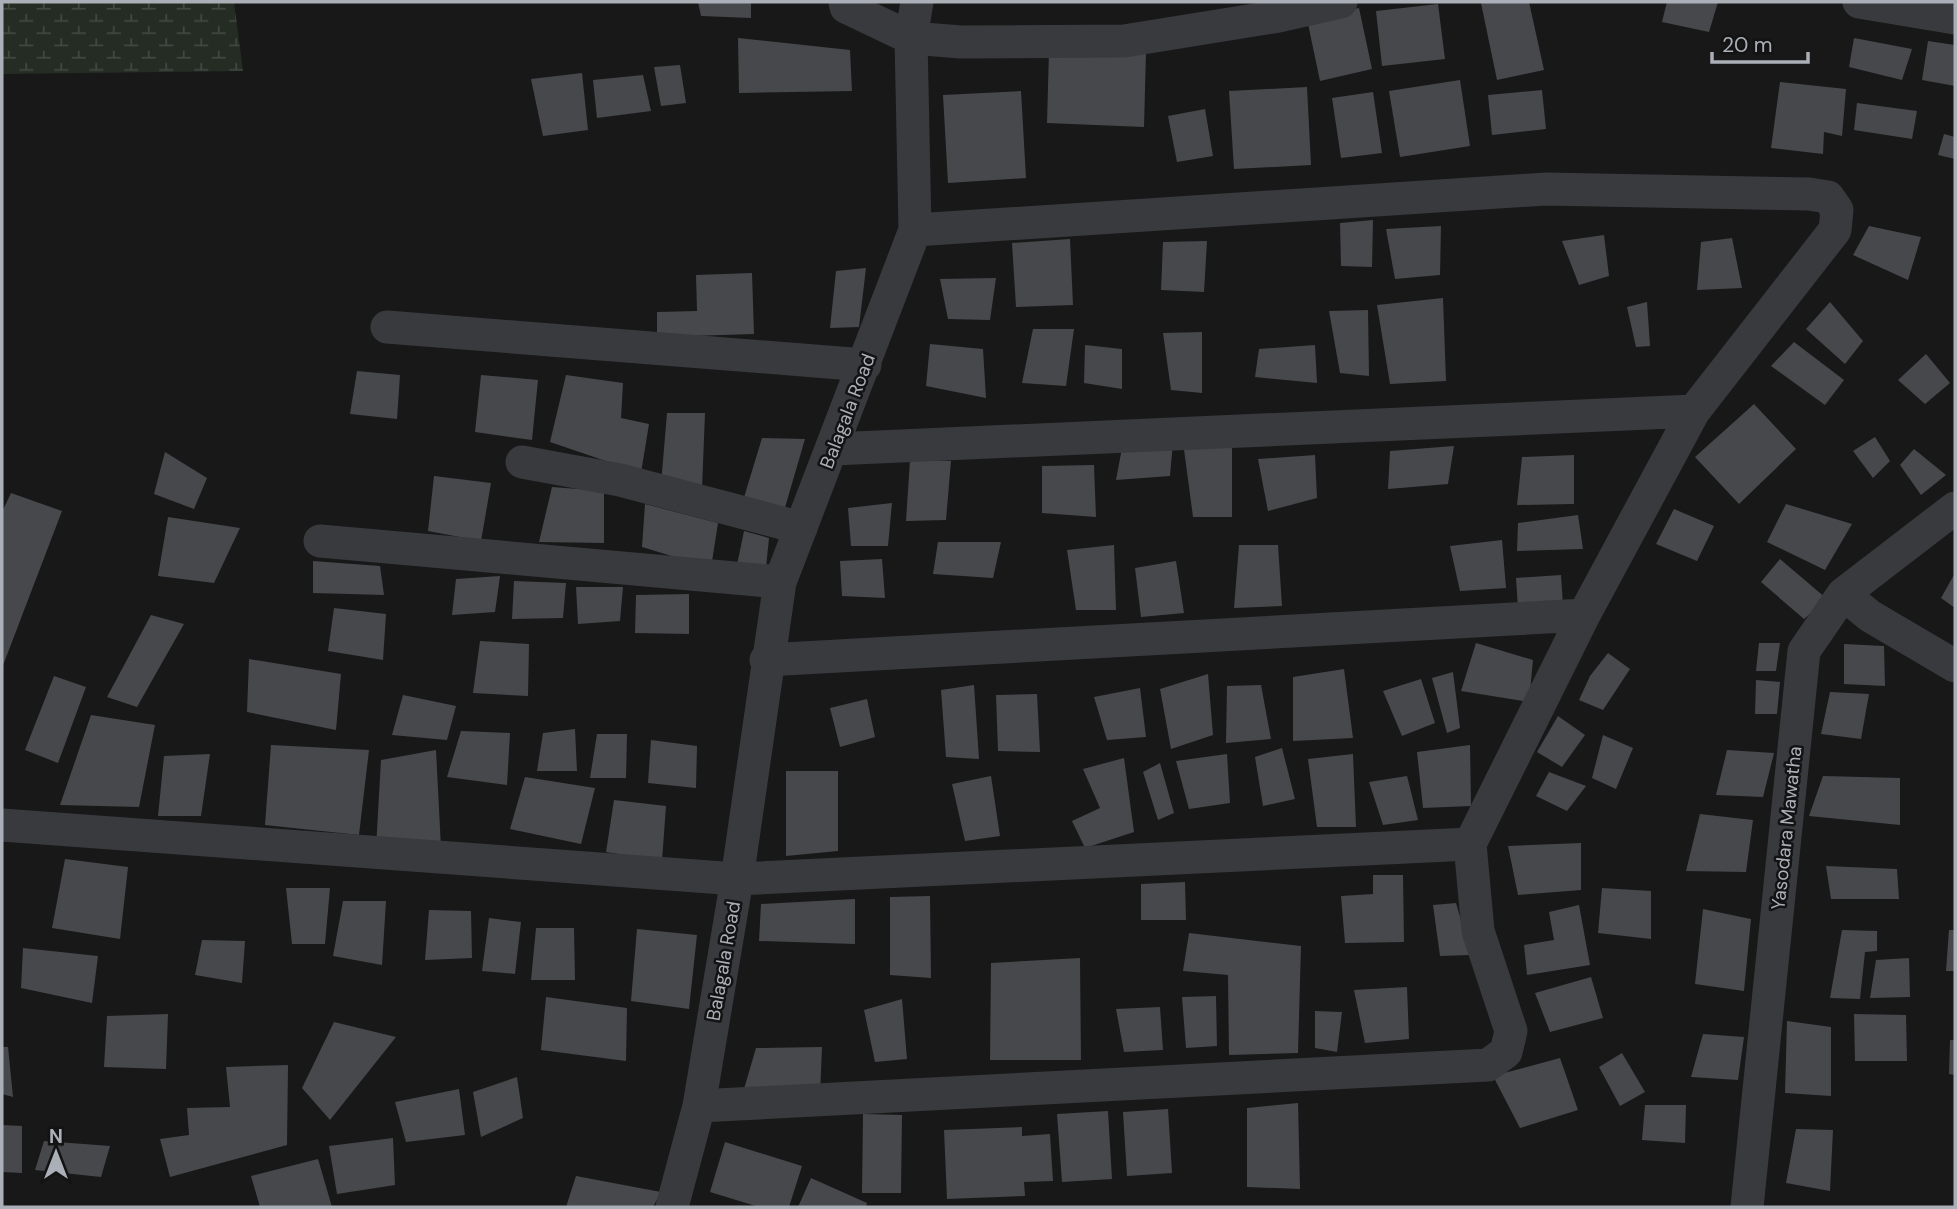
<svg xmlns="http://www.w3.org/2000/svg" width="1957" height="1209" font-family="'DM Sans',sans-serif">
<defs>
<pattern id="wetland-marsh" width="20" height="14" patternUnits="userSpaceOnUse" patternTransform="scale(1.75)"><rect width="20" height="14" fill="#242c24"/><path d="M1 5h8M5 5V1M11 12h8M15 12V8" fill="none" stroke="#414842"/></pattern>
</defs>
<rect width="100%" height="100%" fill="#181819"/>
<!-- wetland -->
<path fill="url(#wetland-marsh)" d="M2 2H234L243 71 2 74Z"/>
<!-- building -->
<path fill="#47484c" d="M698 2H751V18L701 16Z
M1529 2 1544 70 1497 80 1481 3Z
M1667 2H1718L1709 32 1662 22Z
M1438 4 1445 59 1382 66 1376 11Z
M1359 8 1372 69 1320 81 1307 19Z
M738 38 850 50 852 91 739 93Z
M1854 38 1912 49 1902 80 1849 67Z
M1928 41 1955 45V86L1922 80Z
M1049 50 1146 52 1144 127 1047 123Z
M680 65 686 103 661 106 654 67Z
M582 73 588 130 543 136 531 79Z
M643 75 651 111 597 118 593 80Z
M1460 80 1470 146 1400 157 1389 91Z
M1780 82 1846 89 1842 136 1824 132 1823 154 1771 148Z
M1307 87 1311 165 1234 169 1229 91Z
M1542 90 1546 129 1492 135 1488 95Z
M1021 91 1026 178 948 183 943 95Z
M1373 92 1382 153 1341 158 1332 98Z
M1857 103 1917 111 1912 139 1854 130Z
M1205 109 1213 156 1177 162 1168 116Z
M1944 134 1955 137V159L1938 155Z
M1373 220 1372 267 1341 266 1340 223Z
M1441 226 1440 275 1395 279 1386 229Z
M1869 226 1921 237 1908 280 1853 255Z
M1604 235 1609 276 1579 285 1562 241Z
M1732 238 1742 288 1697 290 1701 242Z
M1070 239 1073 305 1016 307 1012 243Z
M1207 241 1204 292 1161 290 1163 242Z
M866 268 859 327 830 328 836 271Z
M752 273 754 334 657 337V312L697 311 696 275Z
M996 278 990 320 948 319 940 279Z
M1443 298 1446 381 1390 384 1377 305Z
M1647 302 1650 346 1636 347 1627 307Z
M1830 302 1863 341 1845 364 1806 329Z
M1368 310 1369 376 1340 373 1329 311Z
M1033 329H1074L1066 386 1022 383Z
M1202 332V393L1171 390 1163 333Z
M1794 342 1844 380 1825 405 1771 366Z
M930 344 983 349 986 398 926 386Z
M1085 345 1122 349V389L1084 383Z
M1315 345 1317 383 1255 377 1259 349Z
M1926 354 1950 383 1925 404 1898 380Z
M357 371 400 375 397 419 350 414Z
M481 375 538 380 532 440 475 432Z
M566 375 623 383 621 418 649 424 641 473 550 442Z
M1754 404 1796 449 1739 504 1695 457Z
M667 413H705L702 489 661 484Z
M1875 437 1890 461 1873 478 1853 451Z
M762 438 805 439 784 511 742 504Z
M1173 442 1170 476 1116 480 1122 448Z
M1183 442H1232V517H1193Z
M1454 446 1448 484 1388 489 1390 451Z
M1914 449 1946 475 1921 495 1900 465Z
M165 452 207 478 194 509 154 494Z
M1315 455 1317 498 1268 511 1258 459Z
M1574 455V504L1517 505 1522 457Z
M910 460 951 461 946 520 906 521Z
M1094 465 1096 517 1042 513V466Z
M434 476 491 483 481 541 428 531Z
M552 487 604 491V543L539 542Z
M11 493 62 511 2 668V512Z
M892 503 888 546H851L848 508Z
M645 504 718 523 711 568 642 547Z
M1786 504 1852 524 1825 570 1767 542Z
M1674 509 1714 526 1697 561 1656 544Z
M1578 515 1583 549 1517 551 1518 523Z
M168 517 240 528 214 583 158 576Z
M744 531 769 538 766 568 737 565Z
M1502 540 1506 588 1460 591 1450 546Z
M938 542H1001L993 578 933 574Z
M1114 545 1116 610H1076L1067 550Z
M1239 545H1278L1282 606 1234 608Z
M882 559 885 598 842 596 840 561Z
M1780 559 1827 599 1804 619 1761 582Z
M313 561 380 566 384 595 313 593Z
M1176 561 1184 613 1141 617 1135 568Z
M1955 573V608L1941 598Z
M1561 575 1563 605 1518 608 1516 578Z
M500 576 495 612 452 615 456 579Z
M514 581 566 583 563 618 512 619Z
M576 587H623L620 621 578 624Z
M689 594V634L635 633 636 595Z
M334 608 386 614 383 660 328 651Z
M151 615 184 624 137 707 107 697Z
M480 641 529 644 528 696 473 693Z
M1476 643 1533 660 1529 702 1461 691Z
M1759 643H1780L1776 671H1756Z
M1844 644 1884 646 1885 686 1844 684Z
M1608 653 1630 669 1603 710 1579 700 1590 676Z
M249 659 341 674 336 730 247 712Z
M1344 669 1353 738 1293 741V677Z
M1453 672 1460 728 1447 733 1432 678Z
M1208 674 1213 735 1171 749 1160 689Z
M54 676 86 687 58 763 25 750Z
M1421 679 1435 723 1402 736 1383 691Z
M1756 680 1780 682 1777 714H1755Z
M974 685 979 759 946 757 941 690Z
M1261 685 1271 739 1226 743 1227 686Z
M1140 688 1146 737 1107 740 1094 697Z
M1830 692 1869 694 1861 739 1821 734Z
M1037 694 1040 752 998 751 996 695Z
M403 695 456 706 447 740 392 735Z
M867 699 875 737 840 747 830 708Z
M91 715 155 725 139 807 60 805Z
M1558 716 1585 735 1562 767 1537 752Z
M575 729 577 771H537L543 733Z
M461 731 510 733 507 785 447 777Z
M597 734H627L626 778H590Z
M1603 735 1633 748 1616 789 1592 778Z
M651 740 697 746 696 788 648 783Z
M271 745 369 750 359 835 265 825Z
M1470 745 1471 806 1423 808 1417 752Z
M1282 748 1295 799 1263 806 1255 757Z
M436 750 441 848H376L381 760Z
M1727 750 1774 753 1763 797 1716 795Z
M210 754 201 816H158L164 756Z
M1227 754 1230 803 1189 809 1176 761Z
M1353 754 1356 827H1317L1308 759Z
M1124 758 1134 832 1085 848 1072 821 1100 808 1083 769Z
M1160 763 1174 813 1158 820 1143 772Z
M786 771H838V851L786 856Z
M1549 772 1586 786 1567 811 1536 796Z
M991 776 1000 836 965 841 952 784Z
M1407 776 1418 820 1383 825 1369 782Z
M1823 776 1900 778V825L1809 816Z
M525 777 595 788 581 844 510 829Z
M614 800 666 806 662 861 606 852Z
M1700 814 1753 820 1746 872 1686 871Z
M1581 843V890L1518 895 1508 846Z
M65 859 128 867 120 939 52 928Z
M1826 866 1897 869 1899 899H1831Z
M1373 875H1403L1404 942 1345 943 1341 896 1373 894Z
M1185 882 1186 920H1141V884Z
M286 888H330L325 944H292Z
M1602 888 1651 891V939L1598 933Z
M930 896 931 978 890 975V897Z
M855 899V944L759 941 761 904Z
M343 901H386L382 965 333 956Z
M1456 903 1471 955 1440 956 1433 905Z
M1579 905 1590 965 1527 975 1524 945 1554 940 1549 912Z
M1703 909 1751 919 1744 991 1695 984Z
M429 910 471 911 472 958 425 960Z
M489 918 521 922 515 974 482 971Z
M536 928H574L575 980H531Z
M637 929 697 935 689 1009 631 1001Z
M1842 930 1877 931V951L1865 952 1860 999 1830 998Z
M1949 930H1955V971H1946Z
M1189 933 1301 946 1298 1053 1229 1055 1228 975 1183 971Z
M202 940 245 941 242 983 195 975Z
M23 948 98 956 92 1003 21 988Z
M1080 958 1081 1060H990L991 963Z
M1909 958 1910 997 1870 998 1876 960Z
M1591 977 1603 1018 1550 1032 1535 993Z
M1407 987 1409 1039 1365 1043 1354 990Z
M1216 996 1217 1046 1186 1048 1182 997Z
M546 997 627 1008 626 1061 541 1050Z
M902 999 907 1059 875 1062 864 1010Z
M1160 1007 1163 1050 1124 1052 1116 1009Z
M1315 1011 1342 1012 1337 1052 1315 1048Z
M168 1014 166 1069 104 1067 107 1016Z
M1854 1014 1906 1015 1907 1061H1855Z
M1787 1021 1831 1027V1096L1785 1093Z
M334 1022 396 1037 330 1120 302 1088Z
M1703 1034 1744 1037 1738 1080 1691 1077Z
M1950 1040H1955V1075L1949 1074Z
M2 1047H8L13 1097 2 1094Z
M822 1047 820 1096 744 1089 756 1048Z
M1622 1053 1645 1092 1620 1106 1599 1067Z
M1560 1058 1578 1110 1520 1128 1493 1076Z
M288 1065 287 1145 170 1177 160 1139 189 1135 187 1108 230 1107 226 1067Z
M517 1077 523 1118 481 1137 473 1092Z
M459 1089 465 1135 406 1142 395 1102Z
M1298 1103 1300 1189 1247 1187V1108Z
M1645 1105H1686L1685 1143 1642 1140Z
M1168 1109 1172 1173 1127 1176 1123 1112Z
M1108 1111 1112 1179 1062 1182 1057 1114Z
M863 1114 902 1115 901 1193H862Z
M2 1125 22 1126V1173L2 1172Z
M1022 1127V1136L1050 1134 1053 1181 1024 1182 1025 1196 947 1199 944 1130Z
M1796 1129 1833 1130 1830 1191 1786 1183Z
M393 1138 395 1185 337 1194 329 1146Z
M44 1141 110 1146 101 1177 35 1170Z
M725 1142 802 1166 789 1207H759L710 1192Z
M318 1159 332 1207H260L251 1176Z
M576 1176 661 1192 653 1207H566Z
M811 1178 867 1203 866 1207H798Z"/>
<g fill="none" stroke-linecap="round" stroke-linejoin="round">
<!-- minor -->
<path stroke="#393a3e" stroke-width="33" d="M845 2 846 7 911 38 917 2
M1859 2 1955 18
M387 327 865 365
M833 449 1694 411
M522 462 620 480 801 528
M320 541 780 582
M1843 594 1955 508
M766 660 1584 615
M2 825 737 879 1470 844
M699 1106 1488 1065 1506 1052 1511 1031 1478 931 1470 844 1584 615 1694 411 1835 230 1837 210 1828 197 1809 194 1546 189 915 230
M672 1207 699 1106 737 879 780 582 915 230 911 38 961 42 1124 41 1279 16 1341 2
M1747 1207 1804 651 1843 594 1870 616 1955 666"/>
</g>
<g text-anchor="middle" stroke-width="5" stroke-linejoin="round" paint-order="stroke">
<!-- street labels -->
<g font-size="19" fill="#abb0b8" stroke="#131314">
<text transform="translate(847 411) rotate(-69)" y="7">Balagala Road</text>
<text transform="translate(1786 828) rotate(-84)" y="7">Yasodara Mawatha</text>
<text transform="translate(723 961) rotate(-80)" y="7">Balagala Road</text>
</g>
</g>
<!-- border -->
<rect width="1957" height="1209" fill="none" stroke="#abb0b8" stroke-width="7"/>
<!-- north arrow -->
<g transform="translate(56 1153)" stroke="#131314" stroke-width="5" paint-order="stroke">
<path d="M0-5L12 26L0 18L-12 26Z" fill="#abb0b8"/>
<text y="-10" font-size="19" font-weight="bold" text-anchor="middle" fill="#abb0b8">N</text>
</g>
<!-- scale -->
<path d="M1712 52v10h96v-10" fill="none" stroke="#abb0b8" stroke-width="3.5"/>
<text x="1722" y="52" font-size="21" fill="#abb0b8" stroke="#131314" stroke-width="5" paint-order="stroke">20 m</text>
</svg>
